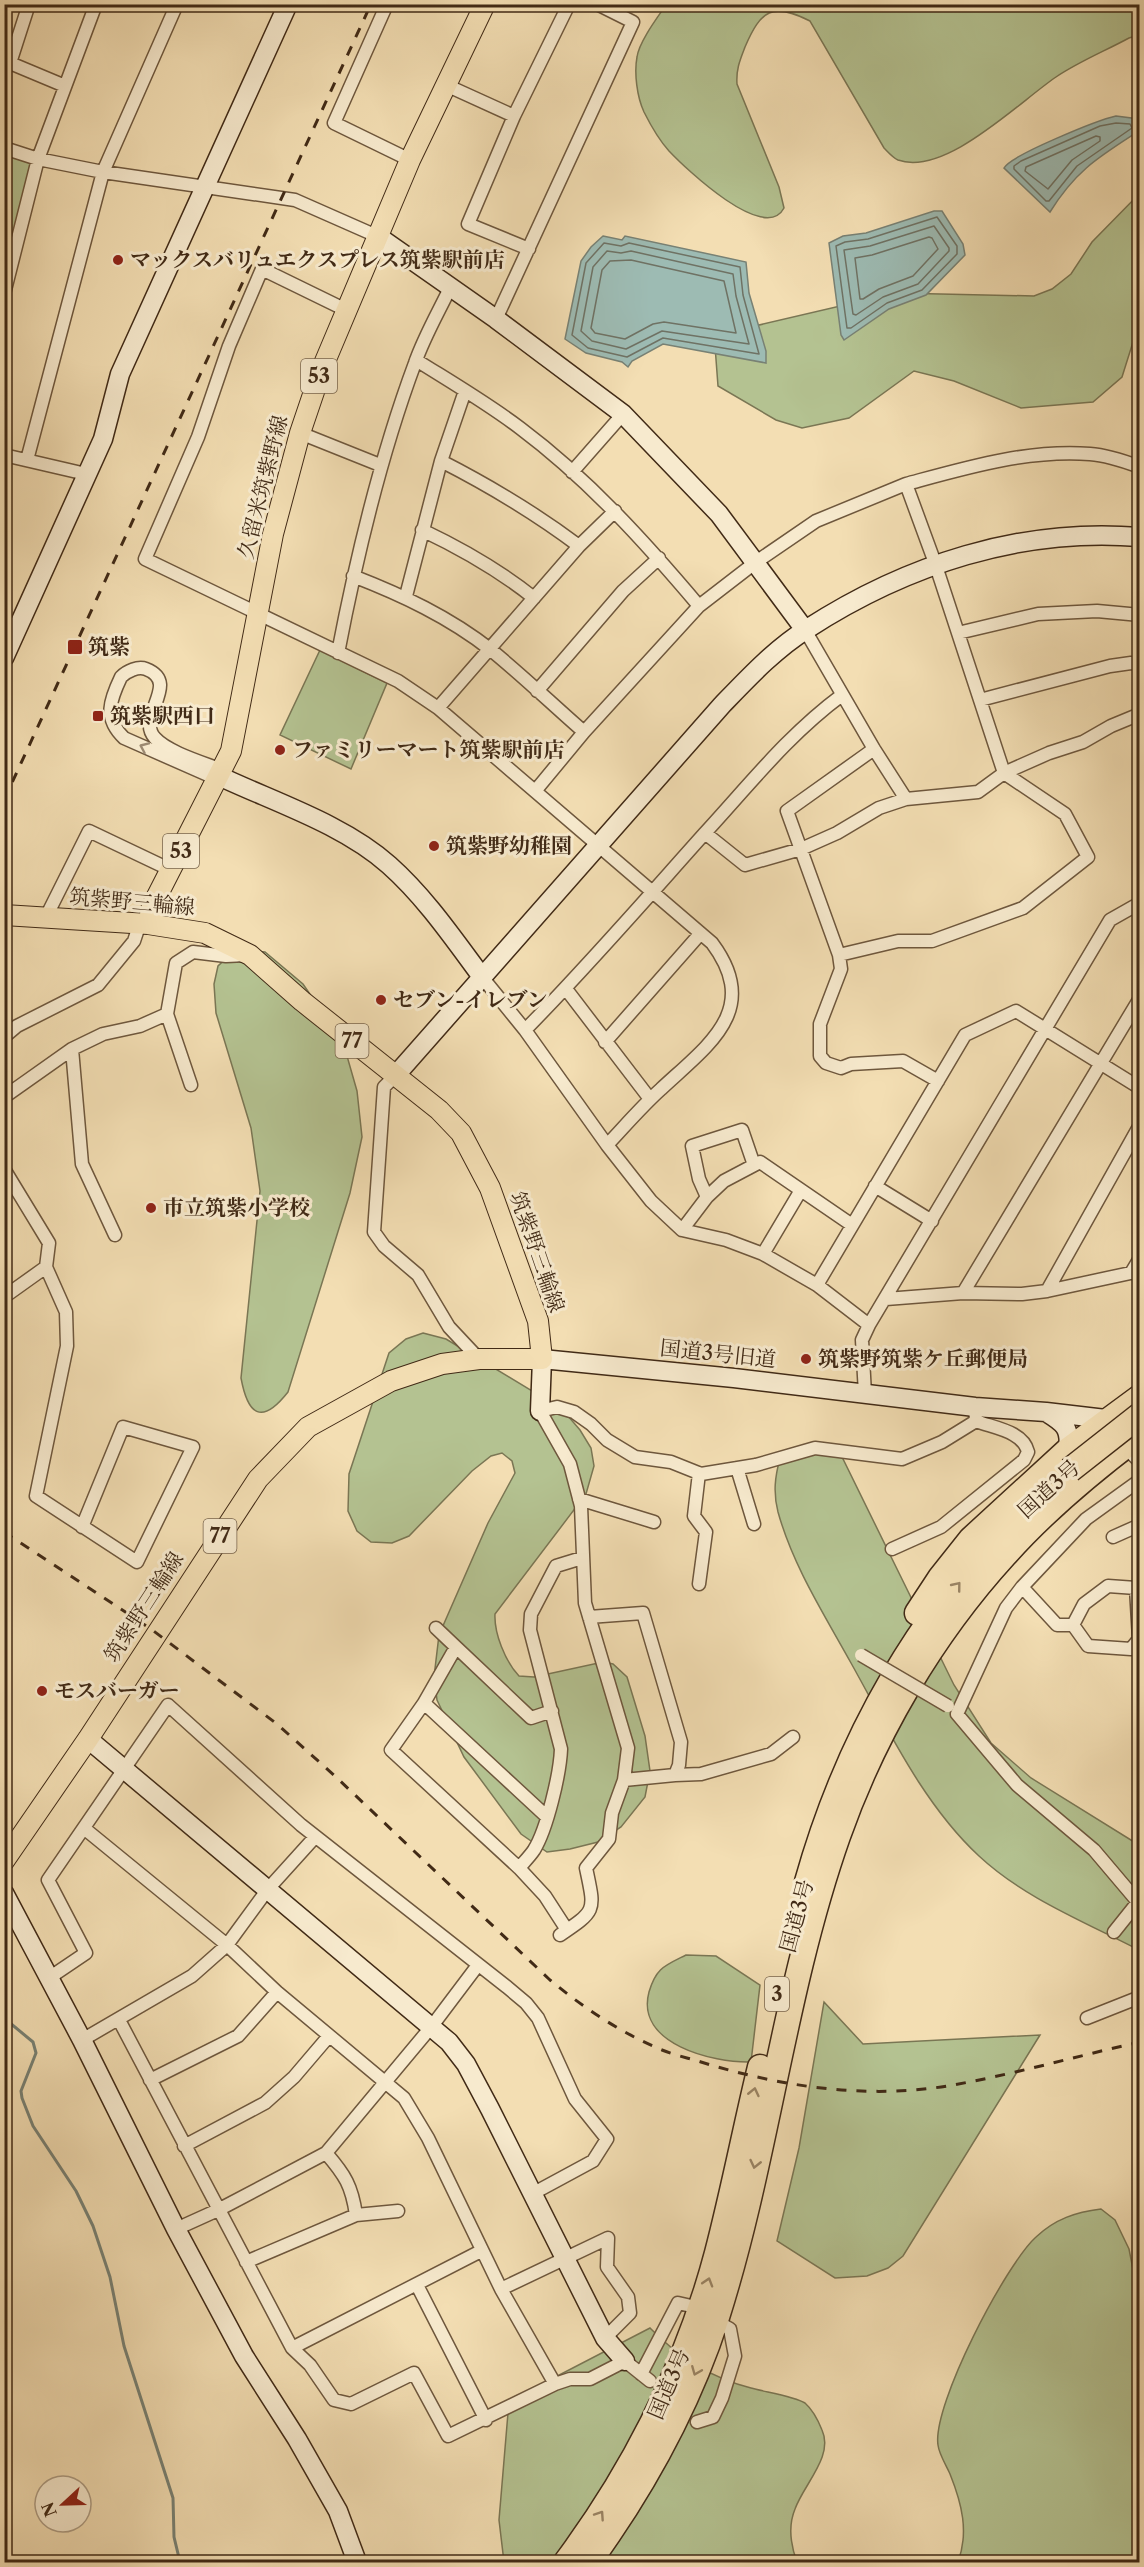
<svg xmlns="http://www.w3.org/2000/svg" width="1144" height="2567" font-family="'Libre Caslon Text','Noto Serif JP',serif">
<rect width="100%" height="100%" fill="#f3deb3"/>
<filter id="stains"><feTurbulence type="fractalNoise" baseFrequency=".00333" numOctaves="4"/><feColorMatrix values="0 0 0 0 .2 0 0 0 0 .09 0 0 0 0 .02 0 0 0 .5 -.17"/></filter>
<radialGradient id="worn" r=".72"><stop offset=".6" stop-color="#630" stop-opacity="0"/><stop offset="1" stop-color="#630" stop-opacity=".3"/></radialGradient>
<!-- green -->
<path fill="#b4c291" stroke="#7a7654" stroke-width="1.5" d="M666 5H1139V35L1129 38C1105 51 1078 62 1056 77 1019 102 945 177 898 160 893 158 888 152 884 148L810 21C772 2 761 10 745 47 740 60 736 69 737 84L779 187 784 208C765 244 686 169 669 151 660 141 650 124 644 112 637 97 634 73 637 57 639 42 657 18 666 5Z
M4 148 38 159 4 291Z
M1139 194V323L1122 377 1093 402 1021 408 954 381 914 371 849 418 802 428 776 420 718 386 715 346 742 329 896 293 1034 296 1052 289 1071 274 1092 242Z
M320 650 387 683 351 769 280 735Z
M245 950 265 952 303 984 343 1042 357 1091 362 1137 350 1193 288 1392C262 1425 248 1416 241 1378L260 1191 251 1128 216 1013 214 984 218 966 231 954Z
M423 1333 446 1339 562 1409 580 1430 591 1448 594 1466 586 1494 495 1614C494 1633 505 1661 519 1676L534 1677 603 1662 613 1664 627 1677 645 1736 650 1771 645 1797 621 1827 598 1842 570 1849 547 1852 521 1834 464 1757 437 1700 434 1677 439 1635 488 1523 515 1473 512 1461 502 1453 491 1456 472 1471 409 1536 392 1543 371 1542 357 1531 348 1511 349 1474 389 1353 406 1339Z
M830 1446 843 1459 954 1685 991 1743 1031 1778 1139 1845V1950C1085 1922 1024 1898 979 1856 923 1804 888 1729 851 1663 824 1614 793 1566 778 1512 773 1492 775 1477 780 1458Z
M686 1955 716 1956 760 1985 751 2062C713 2063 635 2044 649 1992 656 1968 664 1966 686 1955Z
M824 2002 863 2044 1040 2035 903 2256 888 2268 867 2276 835 2278 777 2241 799 2148Z
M1101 2209 1115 2220 1129 2249 1139 2300V2562H958C969 2532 962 2504 950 2474 946 2465 939 2454 938 2445 932 2405 1006 2264 1036 2237 1055 2219 1076 2212 1101 2209Z
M650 2328C679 2358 711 2378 751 2388 765 2392 794 2396 805 2403 813 2410 818 2420 822 2430 834 2456 804 2484 795 2509 788 2526 791 2546 797 2562H504L499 2520 509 2401Z"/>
<!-- water -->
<path fill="#9dbbb3" stroke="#788174" stroke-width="1.5" d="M1116 116 1139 119V131C1099 157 1076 170 1050 212L1004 168C1011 155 1098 120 1116 116Z
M934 211H942L963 244 965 255 926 295 889 309 844 340 841 335 829 243 843 236 866 233Z
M603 236 622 240 625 236 746 262 749 293 766 351V363L663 344 632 361 628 367 622 362 586 353 565 339 581 261 591 247Z"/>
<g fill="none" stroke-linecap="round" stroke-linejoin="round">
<!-- shore -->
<path stroke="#6f7264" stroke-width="1.5" d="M1116 123 1130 124 1132 128 1077 166 1049 201H1046L1014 169V166L1021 161 1100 126Z
M1096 136 1100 137V141L1072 160 1048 189 1025 171 1026 167Z
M937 217 957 246V254L922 290 887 303 851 328H847L836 246 845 242 868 239Z
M934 226 949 248V251L918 284 883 297 856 315 853 314 844 250 870 246Z
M929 237 932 238 938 249 913 276 879 289 863 299H860L855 258 872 255Z
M604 243 621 246 629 243 740 267 743 295 759 354 663 338 627 357 588 348 572 335 586 263Z
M607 251 621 253 631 251 733 274 736 296 749 344 662 331 626 349 592 341 581 331 593 267Z
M631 260 724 281 736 333 664 322 653 324 625 339 595 333 591 328 602 270 610 261Z"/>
<!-- stream -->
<path stroke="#788174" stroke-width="3" d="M4 2018 33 2042 36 2053 21 2091 22 2098 33 2126 76 2191 93 2226 110 2277 124 2346 173 2498 174 2537 180 2562"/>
<defs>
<path id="street" d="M29 4 10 63 65 86
M387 4 334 123 410 160
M448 86 514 116
M4 148 38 159 103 172 295 200 379 237
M529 249 468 224 514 116 569 4
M4 294 38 159 96 4
M346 310 262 269 229 346 198 437 145 559 398 681 438 708 712 943C762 1010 708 1045 661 1089 642 1106 625 1126 607 1145
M496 319 633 22 597 4
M416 360C451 382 487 403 520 428 588 479 645 542 699 606
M300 433 380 465
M4 455 86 474
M27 460 103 172 177 4
M441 461C490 486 535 513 579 546
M572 472 623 414
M906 484C965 468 1028 449 1090 454 1107 455 1124 461 1140 467
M422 530C462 549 499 570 534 598
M353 576C402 595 449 617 491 650 523 676 553 705 584 732
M406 596 441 461 465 391
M805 630 874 749 906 799
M958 633 1038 614 1097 611 1140 615
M338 653C357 554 380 457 415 363 424 337 438 313 450 288
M537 691 623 591 659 558
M980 700 1110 666 1131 663 1140 665
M438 708 579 546 615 511
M217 779 124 738C103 718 110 700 121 677 127 671 138 666 146 669 182 683 135 717 155 738 167 752 204 763 222 770
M536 790 584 732 699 606 756 562 816 521 906 484 935 563 1004 773 1065 814 1088 857 1023 908 932 941H898L839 955 787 811 874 749
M705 833 745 865 801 849 837 833 879 808 906 799 978 792 1004 773 1049 753 1083 742 1111 726 1140 714
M45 919 89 831 171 870
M839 955 841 969 820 1024V1056L826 1063 841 1068 851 1064 903 1061 938 1081
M482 977 525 1030 607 1145 651 1201 682 1230 726 1240 763 1254 817 1285 869 1325
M566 989 650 1099
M525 1030C587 967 645 900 704 834 750 784 788 735 842 695
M4 1037 17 1026 98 985 134 941 140 923
M605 1042 700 934
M72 1049 82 1164 115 1235
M395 1076 384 1087 374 1232 384 1246 418 1275 449 1327 479 1359
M191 1085 167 1014 176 963 193 952 226 956 247 955
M4 1097 72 1049 103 1034 140 1026 167 1014
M4 1169 49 1243 46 1267 66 1312 67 1346 36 1496 137 1562 193 1447 123 1427 82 1527
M875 1186 932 1221
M707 1197 699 1179 692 1146 742 1130 754 1165
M682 1230 707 1197 724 1181 760 1162 852 1225
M763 1254 801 1190
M1131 1273 1140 1258
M817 1285 965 1035 1016 1011 1140 1088
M1047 1291 1140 1125
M963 1293 1140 998
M4 1297 46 1267
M886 1299 963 1293 1022 1294 1047 1291 1140 1271
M865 1394 862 1340 869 1325 1110 920 1140 903
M1133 1455 1140 1462
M737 1468 754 1524
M579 1499 654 1522
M1113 1537 1140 1525
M892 1549 941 1527 1024 1460 1028 1452C1023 1431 994 1428 976 1421
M699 1584 706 1532 694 1516 699 1473
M1108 1586 1136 1588 1139 1639 1131 1649 1088 1646 1073 1625 1084 1604Z
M1022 1587 1006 1608 957 1714 1017 1785 1094 1850 1138 1902 1114 1932
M589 1617 643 1613 681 1742 679 1765 675 1775 624 1780
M1073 1625H1057L1022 1587 1086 1519 1140 1480
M436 1628 456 1647
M424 1703 456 1647 531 1718 552 1711
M675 1775 701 1774 771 1754 793 1737
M546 1816 424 1703 391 1750 519 1868C524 1862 530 1856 534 1850 547 1829 560 1774 561 1749L530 1630 531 1614 556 1566 582 1558
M85 1829 227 1945 277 1992 404 2098 428 2138 501 2289 555 2384
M519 1868 545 1896 567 1930
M560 1935C597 1910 595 1911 586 1868L609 1839 612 1813 624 1780 628 1748 585 1603 581 1506 570 1464 540 1411 557 1407 574 1412 591 1424 607 1440 635 1457 671 1462 701 1474 756 1465 815 1448 902 1459 942 1442 976 1421 975 1407
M49 1978 86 1953 48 1880 168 1705 301 1825 507 1987 526 2003 538 2018 575 2099 607 2139 593 2161 532 2194
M1087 2018 1140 1997
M119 2020 292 2348 310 2365 334 2400 351 2404 414 2373 448 2436 555 2384 570 2379H590L625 2361 650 2381
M82 2040 192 1976 227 1945 268 1889 315 1837
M150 2080 238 2036 277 1992
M184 2146 265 2103 294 2077 329 2036
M326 2153C345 2175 352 2186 356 2215
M176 2229 218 2210 326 2153 432 2026 478 1965
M246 2262 356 2215 398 2211
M417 2285 486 2420
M501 2289 608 2238 607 2267 628 2297 630 2313 605 2338
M292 2348 481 2251
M641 2374 678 2303 700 2308
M697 2422 713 2417 722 2398 735 2356 730 2329 716 2321"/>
<path id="secondary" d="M379 237 496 319 623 414 719 514 805 630
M4 658 103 439 120 374 288 4
M219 776C274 802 343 824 389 865 425 897 453 938 482 977
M395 1076 722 705C748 678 775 649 807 629 906 565 1021 527 1140 537
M540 1411 542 1359 734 1378 975 1407 1046 1412 1114 1420
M1046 1412C1064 1423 1071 1428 1068 1450
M88 1739 449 2042 466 2064 490 2109 605 2338 625 2361
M4 1893 82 2040 176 2229 244 2356 297 2439 338 2511 357 2562"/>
<path id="primary" d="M4 915 148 924 205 933 250 955 302 1001 439 1110 461 1133 490 1188 538 1321 542 1359H479L442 1364 391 1381 308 1427 258 1479 88 1739 4 1861
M148 924 152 906 231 751 273 534 300 433 321 371 410 160 485 4"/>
<path id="highway" d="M917 1613 940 1578 971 1539 1068 1450 1140 1397
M807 1882C847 1739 922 1606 1031 1504
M566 2562C635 2469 687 2366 717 2253 733 2192 745 2129 760 2067
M589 2562C642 2489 689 2404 717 2317 767 2160 783 1992 838 1836 874 1734 932 1635 1005 1555 1045 1510 1092 1471 1140 1435"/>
</defs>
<!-- street casing -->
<use href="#street" stroke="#6e573d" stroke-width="15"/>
<!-- secondary casing -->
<use href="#secondary" stroke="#412a16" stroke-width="21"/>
<!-- primary casing -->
<use href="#primary" stroke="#412a16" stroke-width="22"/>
<!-- highway casing -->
<use href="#highway" stroke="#412a16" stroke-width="27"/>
<!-- street -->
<use href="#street" stroke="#f7eace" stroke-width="12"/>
<!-- secondary -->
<use href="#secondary" stroke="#f7eace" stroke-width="18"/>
<!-- primary -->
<use href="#primary" stroke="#f3deb3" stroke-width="20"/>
<!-- highway -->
<use href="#highway" stroke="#f3deb3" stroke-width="24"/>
<!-- rail -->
<path stroke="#412a16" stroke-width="3" stroke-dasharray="10 10" stroke-linecap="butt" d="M4 800 371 4
M4 1532 151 1629 277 1724 336 1777 550 1980C584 2008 621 2033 662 2050 674 2055 688 2058 701 2062 782 2087 869 2100 953 2085 1015 2074 1077 2056 1140 2042"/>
<defs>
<path id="street-bridge" d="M861 1655 948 1706"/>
<path id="highway-bridge" d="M1070 1470 1140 1415"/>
</defs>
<!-- street-bridge casing -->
<use href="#street-bridge" stroke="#6e573d" stroke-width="15" stroke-linecap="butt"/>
<!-- highway-bridge casing -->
<use href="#highway-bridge" stroke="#412a16" stroke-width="27" stroke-linecap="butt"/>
<!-- street-bridge -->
<use href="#street-bridge" stroke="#f7eace" stroke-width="12"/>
<!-- highway-bridge -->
<use href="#highway-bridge" stroke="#f3deb3" stroke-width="24"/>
</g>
<!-- one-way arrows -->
<defs><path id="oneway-chevron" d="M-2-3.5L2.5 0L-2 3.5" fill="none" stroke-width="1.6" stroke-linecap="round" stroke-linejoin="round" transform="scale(1.5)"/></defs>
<use stroke="#9c8a72" href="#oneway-chevron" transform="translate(144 747) rotate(-156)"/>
<g stroke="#9a8464">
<use href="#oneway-chevron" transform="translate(957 1586) rotate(-51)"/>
<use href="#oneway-chevron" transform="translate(754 2092) rotate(-77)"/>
<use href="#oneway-chevron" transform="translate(755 2164) rotate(103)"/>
<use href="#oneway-chevron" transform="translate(708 2282) rotate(-73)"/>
<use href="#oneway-chevron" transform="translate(696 2371) rotate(112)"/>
<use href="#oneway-chevron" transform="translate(600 2515) rotate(-56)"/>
</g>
<!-- markers -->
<g fill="#8f2418" stroke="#f7eace" stroke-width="2">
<circle cx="118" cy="260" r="6"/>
<rect x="67" y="639" width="16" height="16" rx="3"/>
<rect x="92" y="710" width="12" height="12" rx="3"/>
<circle cx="280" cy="750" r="6"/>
<circle cx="434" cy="846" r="6"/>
<circle cx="381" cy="1000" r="6"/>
<circle cx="151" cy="1208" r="6"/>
<circle cx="806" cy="1359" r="6"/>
<circle cx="42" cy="1691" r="6"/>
</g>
<g text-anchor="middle" stroke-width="6" stroke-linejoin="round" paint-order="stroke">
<!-- shield labels -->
<g fill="#f7eace" stroke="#78644d" stroke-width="1.5">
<rect x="301" y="359" width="36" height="34" rx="4.5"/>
<rect x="163" y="834" width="36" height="34" rx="4.5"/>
<rect x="335.5" y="1024" width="33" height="34" rx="4.5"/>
<rect x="203.5" y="1519" width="33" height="34" rx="4.5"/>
<rect x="765" y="1977" width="24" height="34" rx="4.5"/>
</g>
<g font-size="20" font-weight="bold" fill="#412a16">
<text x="319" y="383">53</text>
<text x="181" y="858">53</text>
<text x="352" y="1048">77</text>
<text x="220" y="1543">77</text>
<text x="777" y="2001">3</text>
</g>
<!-- poi labels -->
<g font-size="21" font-weight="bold" fill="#412a16" stroke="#f7eace" text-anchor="start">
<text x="130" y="267">マックスバリュエクスプレス筑紫駅前店</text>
<text x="88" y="654">筑紫</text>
<text x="110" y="723">筑紫駅西口</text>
<text x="292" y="757">ファミリーマート筑紫駅前店</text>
<text x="446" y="853">筑紫野幼稚園</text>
<text x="393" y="1007">セブン-イレブン</text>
<text x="163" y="1215">市立筑紫小学校</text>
<text x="818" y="1366">筑紫野筑紫ケ丘郵便局</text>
<text x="54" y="1698">モスバーガー</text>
</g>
<!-- street labels -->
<g font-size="21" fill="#412a16" stroke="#f7eace">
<text transform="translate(263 487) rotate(-76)" y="7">久留米筑紫野線</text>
<text transform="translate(132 902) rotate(5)" y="7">筑紫野三輪線</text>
<text transform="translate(537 1252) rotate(71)" y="7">筑紫野三輪線</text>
<text transform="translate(718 1354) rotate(6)" y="7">国道3号旧道</text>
<text transform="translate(1049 1489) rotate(-42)" y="7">国道3号</text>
<text transform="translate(144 1607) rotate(-57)" y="7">筑紫野三輪線</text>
<text transform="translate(797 1916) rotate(-75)" y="7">国道3号</text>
<text transform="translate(669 2384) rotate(-67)" y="7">国道3号</text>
</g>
</g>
<!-- margin -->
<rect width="1144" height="2567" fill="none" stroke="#f3deb3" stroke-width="24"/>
<rect x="6" y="6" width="1132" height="2555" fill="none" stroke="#412a16" stroke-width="3"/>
<rect x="12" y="12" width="1120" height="2543" fill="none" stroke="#412a16" stroke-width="1.5"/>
<!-- north arrow -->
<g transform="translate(63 2504) rotate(248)"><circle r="28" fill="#f7eace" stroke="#ae9d84" stroke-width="1.5"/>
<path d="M0-4.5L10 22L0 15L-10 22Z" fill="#8f2418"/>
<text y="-9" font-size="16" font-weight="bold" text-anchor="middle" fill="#412a16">N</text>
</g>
<rect width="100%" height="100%" filter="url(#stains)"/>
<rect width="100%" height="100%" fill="url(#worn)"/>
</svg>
